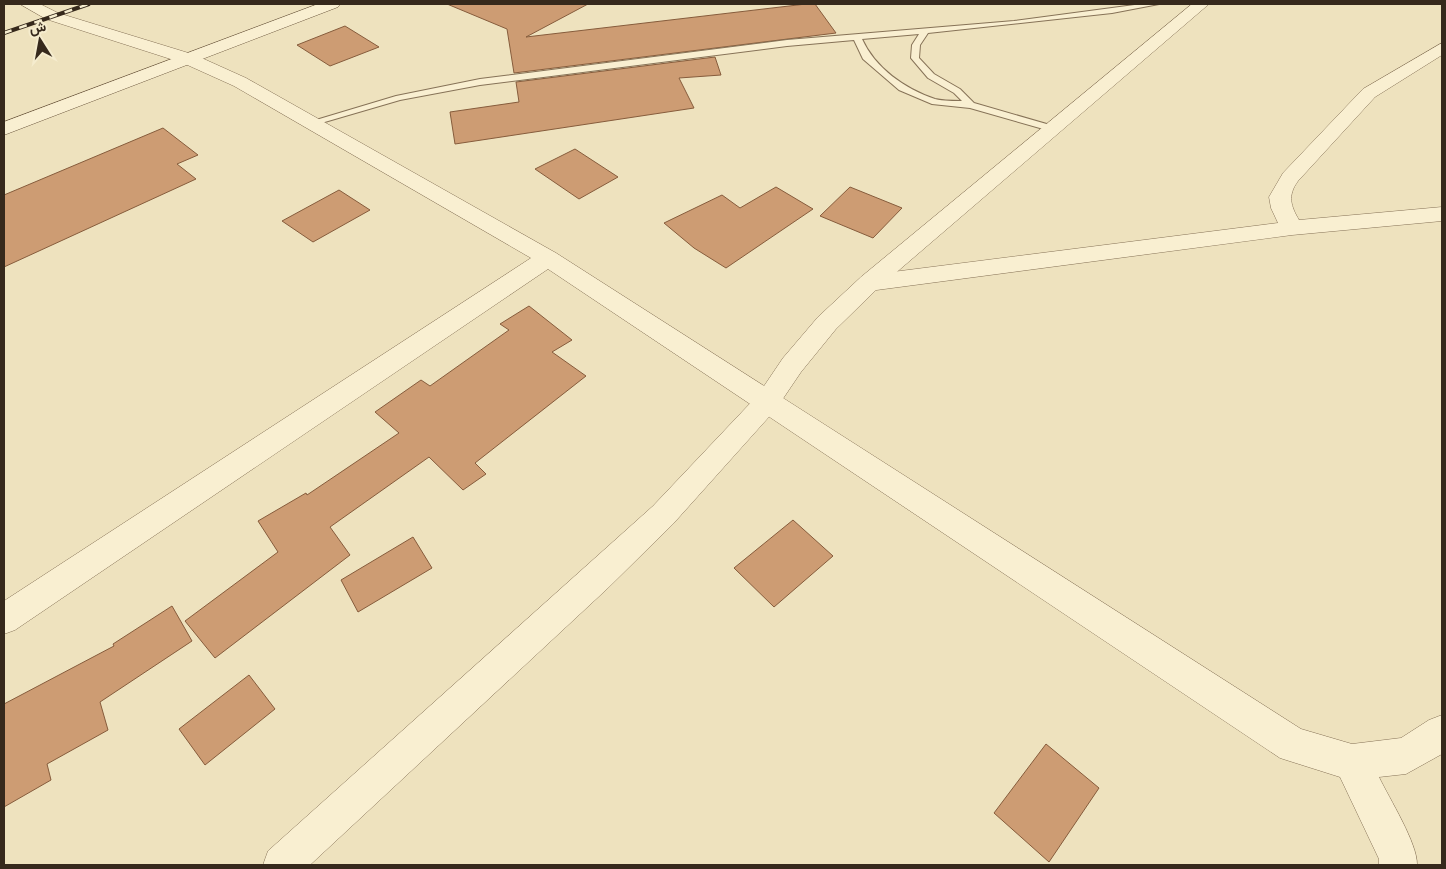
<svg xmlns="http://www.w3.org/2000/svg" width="1446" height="869" font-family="'Source Serif 4',Vazirmatn,serif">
<rect width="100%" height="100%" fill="#eee2be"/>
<!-- building -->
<path fill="#cd9c73" stroke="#865c3c" d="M447 4H588L526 37 806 4H815L836 33 514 73 507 29Z
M345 26 379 47 330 66 297 45Z
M715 57 721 75 679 78 694 108 455 144 450 112 519 102 516 82Z
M163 128 198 155 177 164 196 179 4 267V195Z
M575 149 618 177 579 199 535 169Z
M776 187 813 209 726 268 694 248 664 223 722 195 740 208Z
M850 187 902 208 873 238 820 216Z
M339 190 370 210 313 242 282 221Z
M529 306 572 340 552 352 586 376 475 463 486 474 463 490 429 457 330 527 350 555 215 658 185 621 278 552 258 521 306 493 307 495 399 433 375 412 421 380 430 386 509 330 500 324Z
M793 520 833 556 774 607 734 568Z
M413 537 432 568 358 612 341 580Z
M172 606 192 641 100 702 108 730 47 764 51 780 4 807V704L114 646 113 644Z
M249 675 275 709 205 765 179 729Z
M1046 744 1099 788 1049 862 994 813Z"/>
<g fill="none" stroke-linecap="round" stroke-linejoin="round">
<defs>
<path id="service" d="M1142 4H1159L1112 13 928 33 920 45 919 58 934 74 960 89 974 103 1057 127V131L1054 132 970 108 932 104 899 90 863 59 854 40 787 46 480 85 400 100 311 126 306 123 396 96 480 79 787 40 1014 21ZM919 34 912 45 911 58 928 78 954 93 962 101C954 101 943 101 935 99 905 89 875 68 862 39Z"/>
<path id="minor" d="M20 4H40L58 13 195 55 246 78 556 253 1301 729 1352 744 1401 738 1429 720 1442 715V754L1406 774 1379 777C1389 798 1418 844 1417 865H1379V859L1340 777 1280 758 548 269 15 630 4 634V601L531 258 234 86 183 63 46 19Z
M1442 43V55L1375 97 1298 181C1287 196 1291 206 1299 220L1442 207V221L1292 235 869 291 861 289 857 283 861 277 869 275 1278 223 1271 208 1269 197 1283 173 1363 89Z"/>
<path id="tertiary" d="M1192 4H1209L877 289 836 329 801 372 776 409 673 524 608 588 310 865H263L268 851 653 506 758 395 783 358 818 317 861 277Z"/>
<path id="secondary" d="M318 4H340L338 7 4 135V122Z"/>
</defs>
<!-- service casing -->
<use href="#service" stroke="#867257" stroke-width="2"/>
<!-- minor casing -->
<use href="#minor" stroke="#867257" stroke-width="1"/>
<!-- tertiary casing -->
<use href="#tertiary" stroke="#867257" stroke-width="1"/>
<!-- secondary casing -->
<use href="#secondary" stroke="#68533a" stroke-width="1"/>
<!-- service -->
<use href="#service" fill="#f9efd1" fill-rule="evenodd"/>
<!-- minor -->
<use href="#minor" fill="#f9efd1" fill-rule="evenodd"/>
<!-- tertiary -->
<use href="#tertiary" fill="#f9efd1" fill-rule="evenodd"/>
<!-- secondary -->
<use href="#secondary" fill="#f9efd1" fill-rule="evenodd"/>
<defs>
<path id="rail" d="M4 33 89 4"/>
</defs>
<!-- rail casing -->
<use href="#rail" stroke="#36291c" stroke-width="4"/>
<!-- rail -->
<use href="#rail" stroke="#f5ecce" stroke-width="2.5" stroke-dasharray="8" stroke-linecap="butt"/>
</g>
<!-- border -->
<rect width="1446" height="869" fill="none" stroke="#36291c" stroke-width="10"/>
<!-- north arrow -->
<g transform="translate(40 40) rotate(349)" stroke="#f5ecce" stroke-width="4" paint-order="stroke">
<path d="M0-4L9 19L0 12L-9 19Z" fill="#36291c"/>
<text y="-8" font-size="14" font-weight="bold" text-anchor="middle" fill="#36291c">ش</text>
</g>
</svg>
